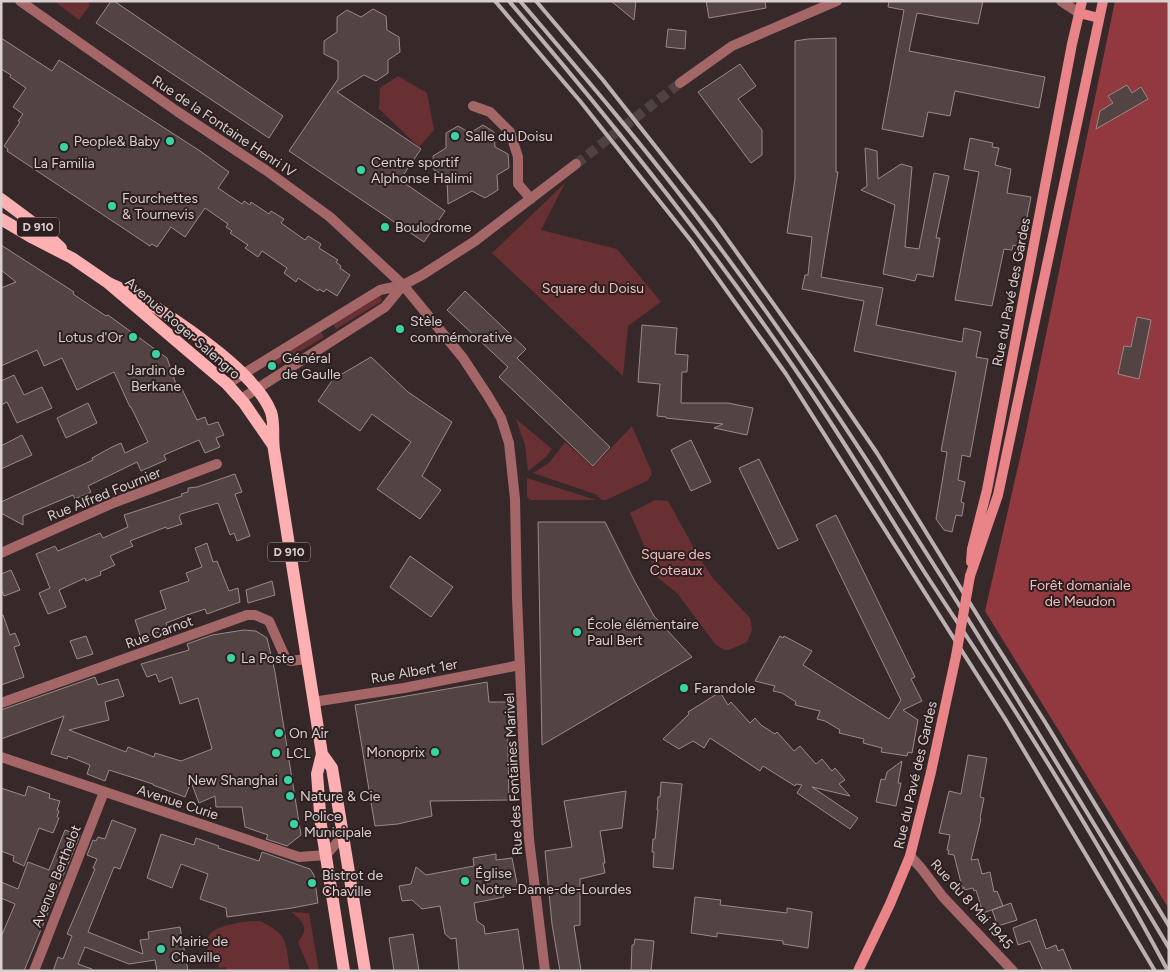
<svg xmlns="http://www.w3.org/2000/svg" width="1170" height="972" font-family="Figtree,sans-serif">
<rect width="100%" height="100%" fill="#372929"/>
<!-- green -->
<path fill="#683033" d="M54 1H88L90 5 79 20Z
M398 76 427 93 434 130 419 147 379 109 380 88Z
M565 183 541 230 617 249 661 302 628 326 623 376 492 253Z
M380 296 382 301 336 329 333 324Z
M321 332 324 337 276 366 273 361Z
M516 419 552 449 546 457 528 471 525 445Z
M632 426 651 470 652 474 647 481 606 500H602L595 494 533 473 549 463 565 442 593 467Z
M527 478 596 500H531L527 497Z
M655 500 668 501 699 557 712 577 750 618 752 630 747 642 729 650H724L715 644 677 593 658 578 630 513Z
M291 912 309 913 319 971H310L298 942C310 928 303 921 291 912Z
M260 921C289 935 285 941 290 971H227L226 967 219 968 217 959 210 961C209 954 205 944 208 937 215 924 247 921 260 921Z"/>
<!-- forest -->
<path fill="#923940" d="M1115 1H1169V909L985 611 1025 436Z"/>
<!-- building -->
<path fill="#534343" stroke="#9a8989" d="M111 1H114L283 116 269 138 96 23Z
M611 1H636L634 20Z
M706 1H765L766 8 709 18Z
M889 1H983L978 24 917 13 909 51 1045 77 1039 108 955 91 950 116 928 112 923 137 882 129 904 10 888 7Z
M373 9 386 16 387 30 399 37 400 52 388 60V73L376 81 364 75 337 92 421 149 400 180 445 211 424 242 289 151 338 79V61L324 54V41L337 32V17L347 10 361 17Z
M668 29 686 31 685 49 666 47Z
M1 38 52 71 59 60 200 151 229 172 218 188 242 204 244 201 250 205 251 202 269 214 271 211 284 219 281 223 305 240 308 236 321 244 319 248 338 260 336 262 341 266 340 268 350 275 337 296 326 289 324 292 319 289 318 291 298 278 296 282 284 273 287 268 262 251 258 257 245 248 248 245 230 233 232 231 226 227 228 224 205 208 185 237 171 227 157 247 152 244 150 246 7 151 8 149 4 146 20 122 18 121 23 114 13 107 26 88 10 77 11 75 1 69Z
M836 38V172H838L821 277 883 288 876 325 962 342 964 328 981 332 976 357 988 359 970 457 962 455 958 480 965 482 961 502 964 503 962 516 956 515 952 532 944 530 936 519 947 452 941 451 956 372 854 351 864 301 802 289 805 275H808L812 237 787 233 795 179V41L808 39Z
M740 64 756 86 738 99 762 130V155L751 163 698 92Z
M1127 85 1132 93 1141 87 1148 99 1096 129 1100 111 1113 103 1108 96Z
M483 125 494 132 495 147 508 154 509 168 497 175 498 190 485 198 472 191 448 204 447 177 434 170 433 156 446 148V133L458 126 470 133Z
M970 138 993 143 992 147 999 148 995 165 1011 169 1007 193 1031 197 1021 247 1013 245 1012 250 1004 249 992 306 955 300 979 172 964 169Z
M865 148 877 151 878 179 901 164 912 167 905 247 919 249 934 173 949 176 936 238H940L933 277 917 274 915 281 883 274 895 205 861 190 867 186Z
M1 245 74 292 73 294 106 316 108 315 167 358 177 387 180 385 197 420 205 417 208 425 218 422 224 435 216 438 220 447 205 453 199 440 164 455 166 460 141 471 137 462 88 486 91 492 75 499 73 495 23 516V525L1 513V502L93 460 92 458 112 447 121 443 125 453 148 442 131 407H130L114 372 77 390 62 358 44 366 37 350 1 366V288L16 282 1 270Z
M465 291 526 349 517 358 610 447 593 466 499 377 508 367 447 310Z
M1137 317 1151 320 1139 379 1118 374 1124 346 1131 347Z
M642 325 677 328 675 354 688 355 687 372H682L681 403H728L753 408 747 435 714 428 723 424 666 418V417L657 416 660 384 638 382Z
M371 357 408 392 452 422 422 476 441 490 420 519 377 489 411 442 372 414 360 431 318 401 338 372 342 374Z
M14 375 24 395 42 387 52 408 17 423 7 402 1 405V381Z
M88 403 97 423 66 438 57 418Z
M22 435 32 455 1 469V446Z
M691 440 711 482 691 491 671 450Z
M759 459 798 540 778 549 739 468Z
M235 474 242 492 235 494 250 536 237 541 234 533 230 535 218 503 181 514 179 517 182 524 167 529 166 527 130 541 133 546 110 556 115 565 100 572 101 575 86 581 85 578 59 590 66 607 48 614 39 593 50 588 36 554 55 546 58 551 100 533 103 538 128 527 124 515 182 496 181 494 188 492V488L197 487Z
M836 515 915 677 911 679 922 701 903 710 918 720 912 753 908 752 907 756 881 752 882 748 863 743 864 739 839 733 840 730 825 721 817 719 820 711 795 705 796 702 782 693 773 691 775 686 755 681 780 636 783 638 784 636 812 651 803 665 889 719 901 700 816 525Z
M538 522H605L634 580 654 616 692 657 542 745Z
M207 543 213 562 217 561 229 591 238 588 240 602 207 614 205 609 187 615 166 623 168 629 141 638 135 620 166 609 160 591 189 581 186 573 202 567 195 548Z
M410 556 453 587 431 617 390 587Z
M11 570 20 590 4 596 1 589V574Z
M272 581 275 595 248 603 246 590Z
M1 615H3L10 635 15 633 20 645 14 647 24 677 1 685Z
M244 630 256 631 267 638 275 672 301 835 287 846 266 839 268 835 245 827 242 807H216L215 796 199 803 191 782 185 797 153 785V784L109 770 105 781 87 774 90 765 68 756 67 759 51 754 64 716 1 739V710L95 677 98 685 118 679 124 696 105 702 109 720 69 730 126 752 128 747 154 757 155 753 181 761 212 749 198 698 180 704 172 677 159 682 156 674 147 677 141 664 189 650 187 644 212 635Z
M86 636 93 654 77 659 70 641Z
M487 682 489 702H507L509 800 430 801 432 816 398 824 375 826 355 705Z
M720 692 728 705 731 702 750 723 755 718 761 725 775 734 777 732 794 751 800 746 816 764 822 759 832 771 835 768 845 780 839 784 850 796 812 787 858 818 850 829 797 793 802 785 796 784 795 786 763 766 760 771 710 738 704 748 693 741 679 749 663 739 689 714 688 712Z
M968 755 987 758 980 797 984 798 980 818 981 819 971 860 978 859 982 874 990 872 994 892 997 891 1003 906 983 913 976 890 974 891 973 888 964 890V887L963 891 954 855 948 854 949 850H947L950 835 939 833 949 791 961 794Z
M902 761 898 783H901L896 806 876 802 881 779 885 780 887 772Z
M661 782 682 784 673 869 653 867 654 852H652L653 839H655L658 810H657L658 797H660Z
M28 786 50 794 49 798 60 801 57 810 59 811 57 817 59 818 53 833 39 828 24 866 13 861 14 856 1 851V788L25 796Z
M626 791 622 828 600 831 605 863H603L605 873 580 879V925L574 926 581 971H560L552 924 545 851 572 847 564 801Z
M112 820 136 829 120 869 114 867 88 932 143 954 140 940 149 939 148 932 180 927 188 971H157L155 960 129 964 85 947 78 964 92 969V971H53L58 957 63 959 72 936 67 934 95 869 93 868 97 859 87 855 93 840 96 841 98 837 105 839Z
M65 830 80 835 24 971H1V937L15 904 1 898V882L18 889 28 862 49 870Z
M161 834 194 845 196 838 219 846 218 848 259 861 262 852 310 869 314 875 318 903 292 908 227 917 226 908 200 899 208 874 181 864 172 888 147 878Z
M496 854V860L512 858 518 888 502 890 504 897 474 903 477 921 484 926 485 934 518 929 524 971H459L456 938 451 939 445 934 440 906 422 909 412 900 402 901 399 886 411 884 416 867 426 875 474 866 473 858Z
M695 897 721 900 720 905 787 913V908L812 912 808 948 783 944V941L717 933V937L691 933Z
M1011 903 1017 920 998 926 992 910Z
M1036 919 1046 949 1056 945 1058 951 1063 949 1072 971H1043L1030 941 1018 945 1013 928Z
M413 934 419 971H394L389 938Z
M635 939 654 941 651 971H631L632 945H634Z"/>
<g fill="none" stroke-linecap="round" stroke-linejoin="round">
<!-- minor-tunnel -->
<path stroke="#4f4242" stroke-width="10" stroke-dasharray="10 5" stroke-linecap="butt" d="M576 164 680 83"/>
<!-- minor -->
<path stroke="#a56668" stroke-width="10" d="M20 1 178 112 267 171 330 217 403 285 463 358 488 396 501 418 509 443 515 499 517 598 524 761 529 839 545 971
M1061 1 1079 13
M680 83 732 46 837 1
M473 106 490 112 510 132 518 157V184L531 199
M227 384 380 290 403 285 422 275 475 241 576 164
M241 399 385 307 403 285
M1 553 113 503 217 464
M313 702 404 688 520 665
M1 703 247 615H255L269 621 286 659 291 661 306 659
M1 757 299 857 326 855 342 837
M910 856 921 868 943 897 1013 971
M34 971 104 792"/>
<!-- secondary -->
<path stroke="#e98488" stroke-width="10" d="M1079 13 1099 18
M971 562 972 549 987 490 1072 44 1082 1
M970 576 998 495 1103 1
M858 971 890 904 910 856 931 772 956 656"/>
<!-- primary -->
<path stroke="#feafb1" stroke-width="12" d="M1 199 40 228 61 248
M1 219 33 238 72 258 107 282 227 384 244 403 273 445
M107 282C123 290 140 297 155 307 188 328 257 375 271 412 275 424 272 437 274 450L322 754 317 774 321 825 344 971
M322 754 332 768 365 971"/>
<!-- rail -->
<path stroke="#bcb1b1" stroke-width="4" d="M495 1 580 101 692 242 786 374 1007 722 1155 971
M509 1C610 119 707 240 795 369 841 435 882 505 925 573 955 619 986 665 1015 711 1069 796 1121 883 1168 971
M520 1C584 76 648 151 706 229 798 351 880 479 961 608 1031 721 1101 834 1169 948
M536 1 603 80 715 222 812 358 877 453 989 634 1045 722 1169 926"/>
<!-- secondary-bridge -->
<path stroke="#e98488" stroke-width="10" d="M956 656 970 576"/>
</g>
<!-- markers -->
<g fill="#38d4a6" stroke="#2d1f1f" stroke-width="2">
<circle cx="455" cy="136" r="5"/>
<circle cx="170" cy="141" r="5"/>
<circle cx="64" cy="147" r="5"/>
<circle cx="361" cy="170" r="5"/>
<circle cx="112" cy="206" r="5"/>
<circle cx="385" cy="227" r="5"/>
<circle cx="400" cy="329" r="5"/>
<circle cx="133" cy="337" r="5"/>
<circle cx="156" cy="354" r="5"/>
<circle cx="272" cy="366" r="5"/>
<circle cx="577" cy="632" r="5"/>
<circle cx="231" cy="658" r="5"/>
<circle cx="684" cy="688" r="5"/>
<circle cx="279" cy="733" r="5"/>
<circle cx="435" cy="752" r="5"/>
<circle cx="276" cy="753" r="5"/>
<circle cx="288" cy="780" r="5"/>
<circle cx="290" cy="796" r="5"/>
<circle cx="294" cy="824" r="5"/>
<circle cx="465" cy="881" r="5"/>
<circle cx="312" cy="883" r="5"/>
<circle cx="161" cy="949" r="5"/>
</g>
<g text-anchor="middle" stroke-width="4" stroke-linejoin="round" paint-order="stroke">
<!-- shield labels -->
<g fill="#2d1f1f" stroke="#a59a9a" stroke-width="1">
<rect x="17" y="217.5" width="42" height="19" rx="4"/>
<rect x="268" y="542.5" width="42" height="19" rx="4"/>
</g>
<g font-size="12" font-weight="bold" fill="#d9cfcf">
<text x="38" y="231">D 910</text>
<text x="289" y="556">D 910</text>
</g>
<!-- street labels -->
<g font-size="14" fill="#d9cfcf" stroke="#2d1f1f">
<text transform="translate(224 126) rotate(34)" y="5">Rue de la Fontaine Henri IV</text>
<text transform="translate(1011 292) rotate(-79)" y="5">Rue du Pavé des Gardes</text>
<text transform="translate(183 328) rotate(41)" y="5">Avenue Roger Salengro</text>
<text transform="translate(104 494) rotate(-22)" y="5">Rue Alfred Fournier</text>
<text transform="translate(159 632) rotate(-20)" y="5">Rue Carnot</text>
<text transform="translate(414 671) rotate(-10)" y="5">Rue Albert 1er</text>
<text transform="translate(513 774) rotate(-93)" y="5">Rue des Fontaines Marivel</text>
<text transform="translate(915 775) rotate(-77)" y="5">Rue du Pavé des Gardes</text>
<text transform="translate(178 802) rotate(18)" y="5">Avenue Curie</text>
<text transform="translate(56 876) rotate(-68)" y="5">Avenue Berthelot</text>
<text transform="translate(972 904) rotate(48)" y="5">Rue du 8 Mai 1945</text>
</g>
<!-- poi labels -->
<g font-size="14" fill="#d9cfcf" stroke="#2d1f1f" text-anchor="start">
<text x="465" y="141">Salle du Doisu</text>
<text x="160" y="146" text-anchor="end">People&amp; Baby</text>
<text x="371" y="167">Centre sportif<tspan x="371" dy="16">Alphonse Halimi</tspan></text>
<text x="64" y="168" text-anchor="middle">La Familia</text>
<text x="122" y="203">Fourchettes<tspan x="122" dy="16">&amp; Tournevis</tspan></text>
<text x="395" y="232">Boulodrome</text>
<text x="410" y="326">Stèle<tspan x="410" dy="16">commémorative</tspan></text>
<text x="123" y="342" text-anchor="end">Lotus d'Or</text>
<text x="282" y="363">Général<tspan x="282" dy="16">de Gaulle</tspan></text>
<text x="156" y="375" text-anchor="middle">Jardin de<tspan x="156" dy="16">Berkane</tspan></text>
<text x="587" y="629">École élémentaire<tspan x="587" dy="16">Paul Bert</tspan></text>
<text x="241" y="663">La Poste</text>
<text x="694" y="693">Farandole</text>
<text x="289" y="738">On Air</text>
<text x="425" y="757" text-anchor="end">Monoprix</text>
<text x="286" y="758">LCL</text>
<text x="278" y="785" text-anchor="end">New Shanghai</text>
<text x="300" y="801">Nature &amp; Cie</text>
<text x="304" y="821">Police<tspan x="304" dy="16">Municipale</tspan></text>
<text x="475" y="878">Église<tspan x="475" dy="16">Notre-Dame-de-Lourdes</tspan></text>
<text x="322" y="880">Bistrot de<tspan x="322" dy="16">Chaville</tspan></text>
<text x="171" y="946">Mairie de<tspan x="171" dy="16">Chaville</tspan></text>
</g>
<!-- park labels -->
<g font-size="14" fill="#f4bfc0" stroke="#2d1f1f">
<text x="593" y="293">Square du Doisu</text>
<text x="676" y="559">Square des<tspan x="676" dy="16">Coteaux</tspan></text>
<text x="1080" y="590">Forêt domaniale<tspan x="1080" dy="16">de Meudon</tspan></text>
</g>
</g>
<!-- border -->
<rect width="1170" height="972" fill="none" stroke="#d9cfcf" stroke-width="5"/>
</svg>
